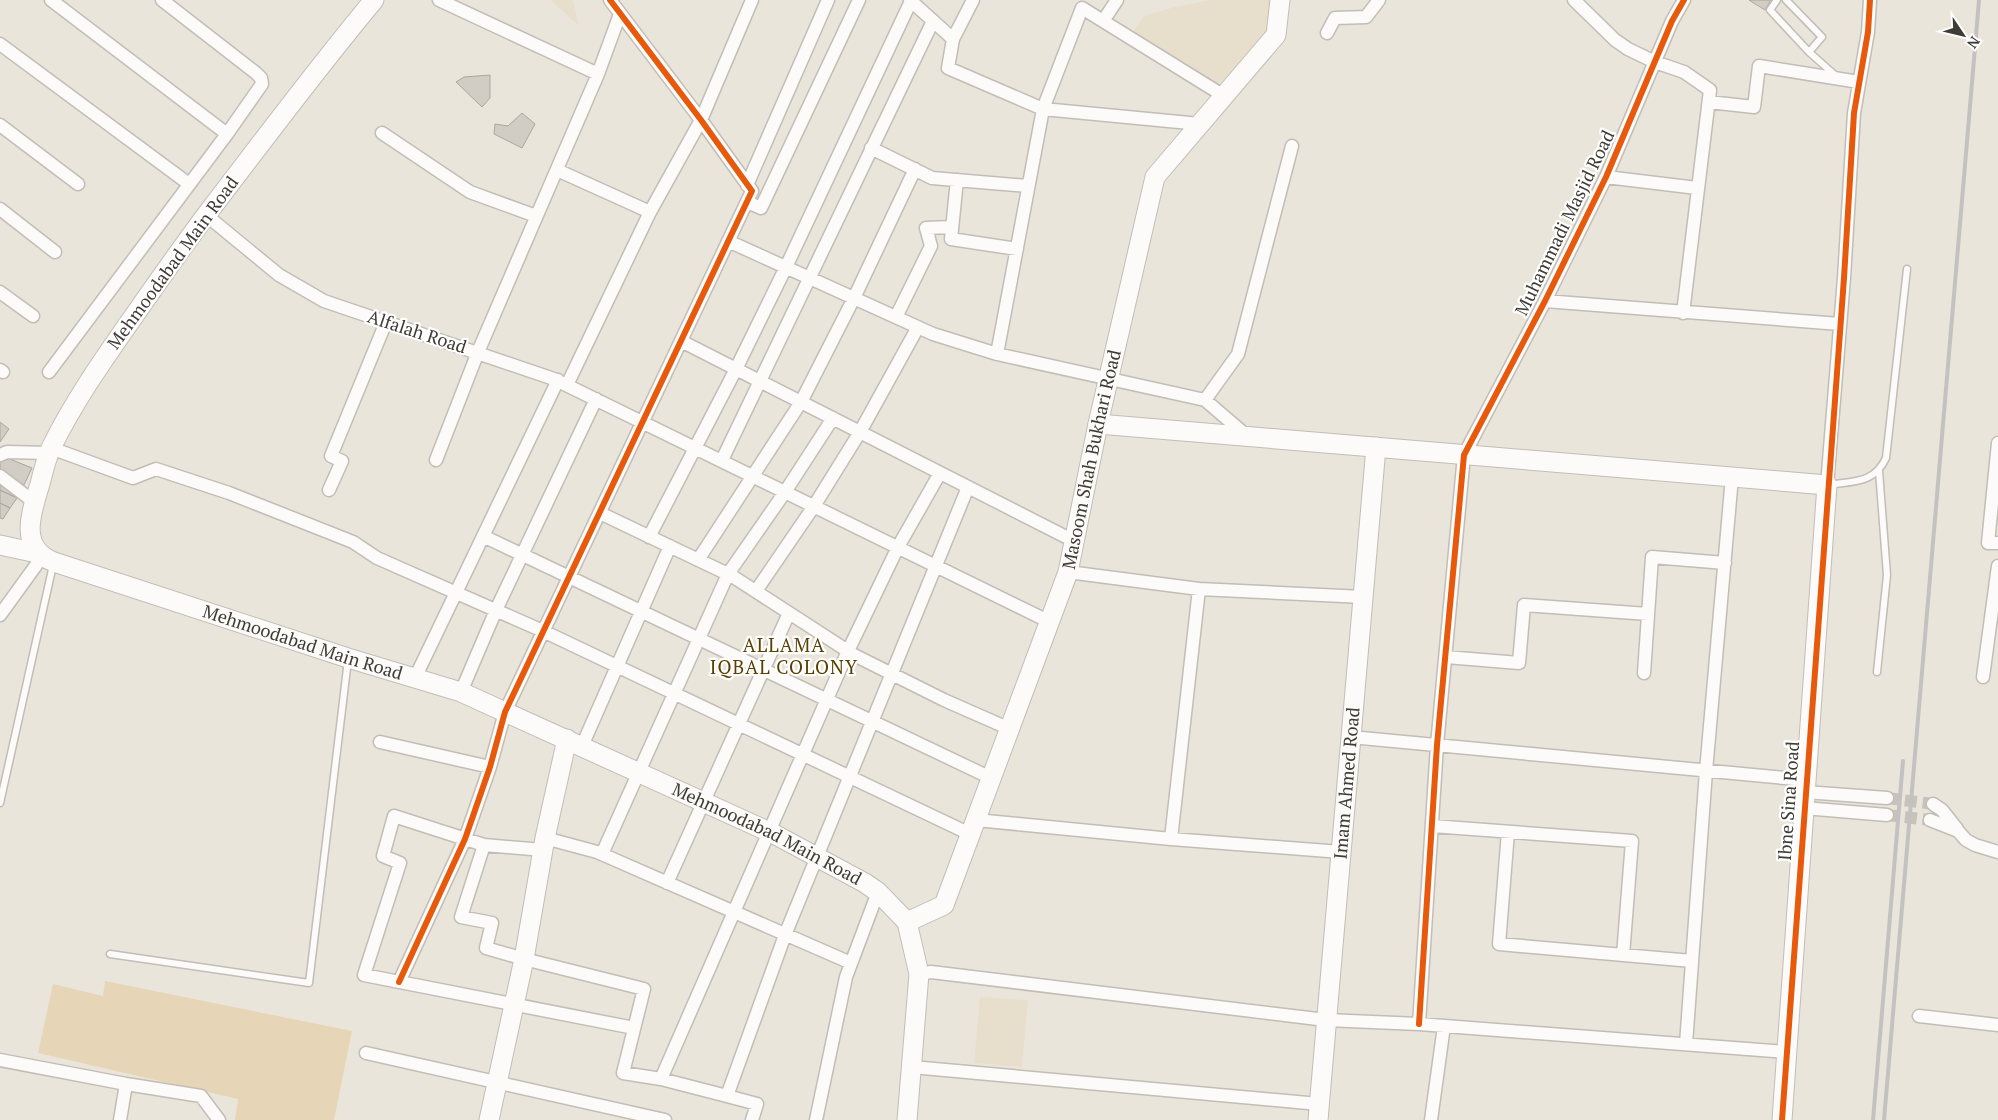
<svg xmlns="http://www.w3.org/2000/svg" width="1998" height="1120" font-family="'PT Serif',serif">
<rect width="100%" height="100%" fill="#eae5db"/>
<!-- built -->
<path fill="#e8decc" d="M552 0H573L579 26 555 4Z
M1211 0H1277L1276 35 1224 96 1129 37 1144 16 1175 7Z
M980 997 1028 1000 1022 1067 974 1063Z"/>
<!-- green -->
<path fill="#e6d6b7" d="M105 981 352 1031 334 1120H235L238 1099 38 1053 53 984 103 996Z"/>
<!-- building -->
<path fill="#d1cdc5" stroke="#aba7a0" d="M1749 0H1771L1765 10Z
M490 75V98L482 107 456 82 464 77Z
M522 113 535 124 522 148 494 134 495 124 508 126Z
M0 422 9 429 0 442Z
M5 457 32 468 24 485 0 473V461Z
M0 478 13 486 17 498 0 490Z
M0 490 17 498 10 508 0 503Z
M0 503 10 508 3 519 0 518Z"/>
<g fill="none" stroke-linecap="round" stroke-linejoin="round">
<!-- street-tunnel -->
<path stroke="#c8c3ba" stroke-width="12" stroke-dasharray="12 6" stroke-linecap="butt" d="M1887 798 1933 804
M1887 815 1930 820"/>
<defs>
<path id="lane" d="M1777 0 1770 10 1809 52
M1786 0 1822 37 1809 52 1836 76
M1828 485C1853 481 1874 484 1886 458L1907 269
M1877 672 1887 575 1879 471
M0 803 53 565
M110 954 309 983 348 660"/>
<path id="street" d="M51 0 227 134
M439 0 598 74
M910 0 953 39 948 68 1043 109 1200 124
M1574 0 1615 40 1628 49 1655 62 1684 72 1710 90 1683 313
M1103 21 1117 0
M1327 33 1335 18 1366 17 1379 0
M953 39 973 0
M0 44 189 184
M1709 102 1754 107 1759 66 1859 82
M0 125 78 184
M382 133 470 192 536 216
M871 148 932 178 1028 186
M557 170 650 212
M1606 177 1697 188
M957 180 951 239 1017 249
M747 185 828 0
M747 202 761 208 859 0
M0 209 55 252
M206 215 279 275 324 301 554 379 1050 622
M728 241 933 334 997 354 1205 400 1247 436
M0 292 33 316
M1545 301 1840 324
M896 317 931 246 926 228 952 227
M681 341 1074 541
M997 354 1043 109 1082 8 1224 96
M0 370 3 372
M49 372 227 134 262 84 261 78 256 73 162 0
M567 385 650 212 701 120 752 0
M1205 400 1238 354 1292 146
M1998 443 1988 543H1998
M51 448 133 478 156 469 229 493 353 542 377 558 543 631 970 834
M0 455 7 452 49 453
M436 460 478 352 598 74 620 14
M722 460 933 21
M0 476 34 502
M1827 485 1844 278 1854 113 1868 32 1870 0
M329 490 342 461 331 456 386 322
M600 513 732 576 854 655 944 700 1010 729
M483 536 991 778
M649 537 736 369 786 267 911 1
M698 560 801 402 854 298 915 169
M1068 572 1199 589 1363 597
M756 591 814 506 860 432 918 327
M0 615 42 557
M1446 657 1519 663 1524 605 1648 614
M1644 673 1652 557 1725 563
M1983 677 1998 566
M415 678 558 380
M461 692 496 610 596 399
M1351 737 1806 780
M380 742 490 767
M582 746 670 546
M1805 792 1887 798
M1933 804 1942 810 1957 829
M1804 808 1887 815
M976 820 1171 839 1341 852
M1930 820 1958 831 1966 840 1975 845 1998 852
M1432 826 1632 841 1623 955
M1508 832 1499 944 1692 961
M545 838 597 852 851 963
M1171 839 1199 589
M484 845 461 917 492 923 486 948 524 959 644 989 623 1073 661 1079 727 1096
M543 850 484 845 394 816 383 856 400 863 364 975 634 1028
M602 854 728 574 785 492 833 418
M667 883 789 613
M919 974 931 972 1326 1020 1419 1024 1786 1052
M399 982 465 839 490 767 505 712 752 191 701 120 610 0
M1919 1016 1998 1025
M1419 1024 1437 745 1464 455 1545 301 1606 177 1672 21 1684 0
M1686 1044 1706 771 1732 477
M366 1053 665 1120
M0 1060 126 1084 201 1096 219 1120
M912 1067 1319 1104
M661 1079 848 651 898 547 940 473
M120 1120 126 1084
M752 1120 757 1104 727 1096 785 935 968 487
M816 1120 846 977 878 892
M1431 1120 1444 1026"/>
<g id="secondary">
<path id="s1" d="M374 0C318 67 266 137 213 206 184 244 157 283 129 323 101 363 73 403 51 448 46 459 43 472 40 484 31 513 18 548 54 562L348 658 461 692 774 834 865 883 878 892 907 922 919 974 907 1120"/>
<path d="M1098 424 1827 485 1782 1120"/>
<path d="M0 545 37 553"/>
<path id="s2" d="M907 922 944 905 1068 572 1098 424 1155 177 1276 35 1280 0"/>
<path d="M489 1120 524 959 545 838 567 739"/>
<path id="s3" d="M1318 1120 1376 447"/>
</g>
</defs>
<!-- lane casing -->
<use href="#lane" stroke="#c2bdb6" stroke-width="9"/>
<!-- street casing -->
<use href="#street" stroke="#c2bdb6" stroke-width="15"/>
<!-- secondary casing -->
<use href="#secondary" stroke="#c2bdb6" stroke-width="21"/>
<!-- lane -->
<use href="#lane" stroke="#fcfbfa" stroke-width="6"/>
<!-- street -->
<use href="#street" stroke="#fcfbfa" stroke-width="12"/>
<!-- secondary -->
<use href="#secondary" stroke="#fcfbfa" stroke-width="19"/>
<!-- rail -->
<path stroke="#c3c2c0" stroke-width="4" d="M1873 1120 1903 761
M1884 1120 1979 0"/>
<defs>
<path id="cycleway" d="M399 982 465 839 490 767 505 712 752 191 701 120 610 0
M1419 1024 1437 745 1464 455 1545 301 1606 177 1672 21 1684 0
M1782 1120 1844 278 1854 113 1868 32 1870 0"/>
</defs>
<!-- cycleway casing -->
<use href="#cycleway" stroke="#fff" stroke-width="9"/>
<!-- cycleway -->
<use href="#cycleway" stroke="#e8590c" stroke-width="6"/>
</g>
<g text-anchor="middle" stroke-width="4.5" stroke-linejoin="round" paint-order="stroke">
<!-- street labels -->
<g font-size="18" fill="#3f3c35" stroke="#fff">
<text transform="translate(1565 223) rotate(-64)" y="6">Muhammadi Masjid Road</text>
<text transform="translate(173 263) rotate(-54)" y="6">Mehmoodabad Main Road</text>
<text transform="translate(417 332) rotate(18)" y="6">Alfalah Road</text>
<text dy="6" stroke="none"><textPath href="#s2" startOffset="511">Masoom Shah Bukhari Road</textPath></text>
<text dy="6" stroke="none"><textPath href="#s1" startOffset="942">Mehmoodabad Main Road</textPath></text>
<text dy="6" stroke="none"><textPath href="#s3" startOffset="338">Imam Ahmed Road</textPath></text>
<text transform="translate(1789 801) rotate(-86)" y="6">Ibne Sina Road</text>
<text dy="6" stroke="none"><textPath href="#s1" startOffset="1445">Mehmoodabad Main Road</textPath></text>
</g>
<!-- neighbourhood labels -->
<g font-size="19" letter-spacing="1" fill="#594000" stroke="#fff">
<text x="784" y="652">ALLAMA<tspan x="784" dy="22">IQBAL COLONY</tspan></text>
</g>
</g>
<!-- north arrow -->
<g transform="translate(1963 35) rotate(125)" stroke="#ffffff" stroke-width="4" paint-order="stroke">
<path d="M0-4L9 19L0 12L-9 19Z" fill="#3f3c35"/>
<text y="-8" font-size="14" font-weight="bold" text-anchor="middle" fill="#3f3c35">N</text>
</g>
</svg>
